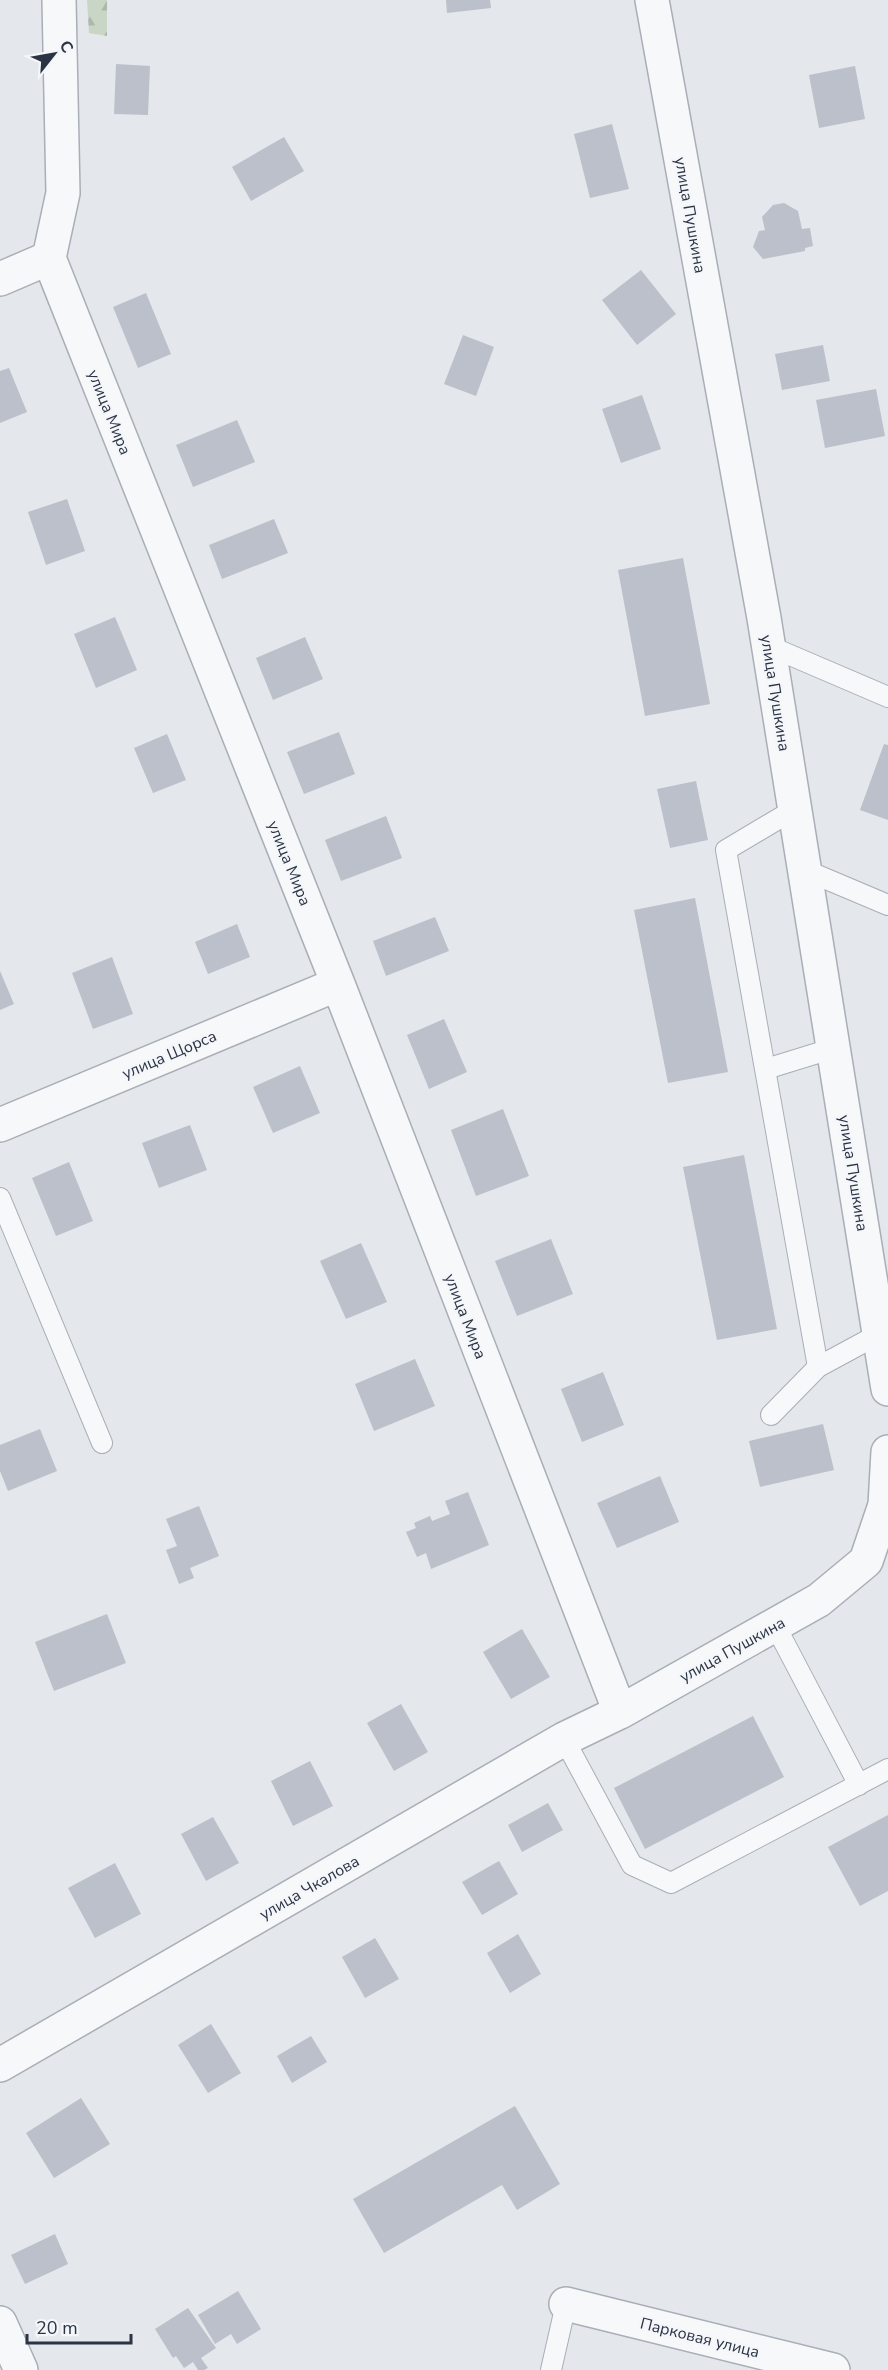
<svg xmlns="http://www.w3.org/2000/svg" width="888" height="2370" font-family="'Nunito Sans',sans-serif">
<defs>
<pattern id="forest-firs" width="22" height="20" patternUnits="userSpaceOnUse" patternTransform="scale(1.5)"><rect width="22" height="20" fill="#c9d6c5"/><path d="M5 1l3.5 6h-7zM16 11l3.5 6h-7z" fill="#adb8ab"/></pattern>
</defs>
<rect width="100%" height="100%" fill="#e4e7ec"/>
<!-- forest -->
<path fill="url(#forest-firs)" d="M87 0H107V36L89 33Z"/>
<!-- building -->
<path fill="#bbc0ca" d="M446 0H490L491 8 447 13Z
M116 64 150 66 148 115 114 114Z
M855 66 865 119 819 128 809 75Z
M612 124 629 189 590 198 574 134Z
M284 137 304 171 251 201 232 167Z
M784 203 798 211 802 229 810 228 813 246 805 248V251L763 259 753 247 759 231 765 230 762 217 773 205Z
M641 270 676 314 637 345 602 300Z
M146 293 171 354 138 368 113 307Z
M463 335 494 347 476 396 444 384Z
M823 345 830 381 782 390 775 354Z
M9 368 27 412 0 423V371Z
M876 389 885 436 825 448 816 400Z
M642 395 661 449 621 463 602 409Z
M237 420 255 462 193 487 176 445Z
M67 499 85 551 46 565 28 512Z
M274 519 288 553 222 579 209 545Z
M683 558 710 704 645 716 618 570Z
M115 617 137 670 96 688 74 634Z
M305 637 323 679 273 700 256 658Z
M339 732 355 774 304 794 287 752Z
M167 734 186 780 153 793 134 748Z
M884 744 888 745V820L860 810Z
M696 781 708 840 670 848 657 789Z
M386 816 402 858 341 881 325 840Z
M695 898 728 1072 668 1083 634 910Z
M435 917 449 951 386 976 373 941Z
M237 924 250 957 208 974 195 942Z
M112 957 133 1014 93 1029 72 973Z
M0 971 14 1004 0 1010Z
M444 1019 467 1072 429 1089 407 1035Z
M300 1066 320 1113 273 1133 253 1087Z
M503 1109 529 1176 476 1196 451 1130Z
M190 1125 207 1170 159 1188 142 1143Z
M744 1155 777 1329 717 1340 683 1167Z
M69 1162 93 1221 56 1236 32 1178Z
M551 1239 573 1294 517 1316 495 1261Z
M361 1243 387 1302 346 1319 320 1261Z
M415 1359 435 1406 374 1431 355 1384Z
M603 1372 624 1425 582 1442 561 1389Z
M823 1424 834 1470 760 1487 749 1441Z
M40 1429 57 1471 8 1491 0 1471V1445Z
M660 1476 679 1522 617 1548 597 1503Z
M468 1492 489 1545 431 1569 426 1553 417 1557 406 1532 416 1528 414 1523 430 1516 432 1521 450 1514 445 1501Z
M199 1506 219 1556 190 1568 194 1578 179 1584 166 1550 177 1546 166 1519Z
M107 1614 126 1663 54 1691 35 1642Z
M522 1629 550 1677 511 1699 483 1652Z
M401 1704 428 1752 394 1771 367 1723Z
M753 1716 784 1777 645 1849 614 1788Z
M310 1761 333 1806 293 1826 271 1781Z
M548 1803 563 1830 522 1852 508 1825Z
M888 1815V1891L860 1906 828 1847Z
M213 1817 239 1863 206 1881 181 1834Z
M499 1861 518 1894 482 1915 462 1882Z
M115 1863 141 1914 95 1938 68 1888Z
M518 1934 541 1974 510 1993 487 1953Z
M375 1938 399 1979 365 1998 342 1957Z
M211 2024 241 2073 208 2093 178 2045Z
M311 2036 327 2062 292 2083 277 2056Z
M81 2098 110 2144 54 2178 26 2133Z
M515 2106 560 2184 517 2210 502 2185 384 2253 353 2199Z
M55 2234 68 2264 25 2284 11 2255Z
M238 2291 261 2329 237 2344 231 2334 215 2344 198 2315Z
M188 2308 216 2348 201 2358 208 2368 204 2370H198L193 2362 184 2368 176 2356 173 2358 155 2329Z"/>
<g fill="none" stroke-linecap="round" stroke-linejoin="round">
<defs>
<path id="service" d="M769 646 888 697
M795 809 726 850 818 1367
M805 870 888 905
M766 1069 834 1048
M0 1198 102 1443
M771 1415 818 1367 879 1334
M775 1625 859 1785
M564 1739 632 1865 671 1883 888 1769
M551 2370 566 2304"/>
<path id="minor" d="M59 0 63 193 49 258 338 984 620 1712
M652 0 764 618 888 1389
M0 279 49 258
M0 1125 338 984
M0 2065 564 1739 620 1712 819 1600 866 1561 885 1505 888 1452
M566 2304 833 2370
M0 2323 21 2370"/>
</defs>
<!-- service casing -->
<use href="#service" stroke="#a9aeb7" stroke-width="22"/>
<!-- minor casing -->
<use href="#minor" stroke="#a9aeb7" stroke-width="36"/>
<!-- service -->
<use href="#service" stroke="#f7f8fa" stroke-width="20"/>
<!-- minor -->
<use href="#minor" stroke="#f7f8fa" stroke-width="33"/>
</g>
<g text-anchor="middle" stroke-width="4.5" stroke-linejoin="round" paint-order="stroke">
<!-- street labels -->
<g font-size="16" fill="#2b3445" stroke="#f4f6f9">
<text transform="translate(691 215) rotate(80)" y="6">улица Пушкина</text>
<text transform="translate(110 412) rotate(68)" y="6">улица Мира</text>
<text transform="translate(776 693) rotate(81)" y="6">улица Пушкина</text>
<text transform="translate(290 863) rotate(68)" y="6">улица Мира</text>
<text transform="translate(169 1054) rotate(-23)" y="6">улица Щорса</text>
<text transform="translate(854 1173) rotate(81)" y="6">улица Пушкина</text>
<text transform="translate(466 1316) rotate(69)" y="6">улица Мира</text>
<text transform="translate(732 1649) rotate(-29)" y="6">улица Пушкина</text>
<text transform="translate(309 1887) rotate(-30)" y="6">улица Чкалова</text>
<text transform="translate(700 2337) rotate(14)" y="6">Парковая улица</text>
</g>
</g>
<!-- north arrow -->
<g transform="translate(54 54) rotate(59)" stroke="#f4f6f9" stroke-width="4.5" paint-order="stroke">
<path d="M0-4.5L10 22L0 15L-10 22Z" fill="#2b3445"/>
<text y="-9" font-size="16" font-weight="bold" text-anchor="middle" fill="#2b3445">С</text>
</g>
<!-- scale -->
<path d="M27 2334v9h104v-9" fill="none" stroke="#2b3445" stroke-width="3"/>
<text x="36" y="2334" font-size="18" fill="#2b3445" stroke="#f4f6f9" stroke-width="4.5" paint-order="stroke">20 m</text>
</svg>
